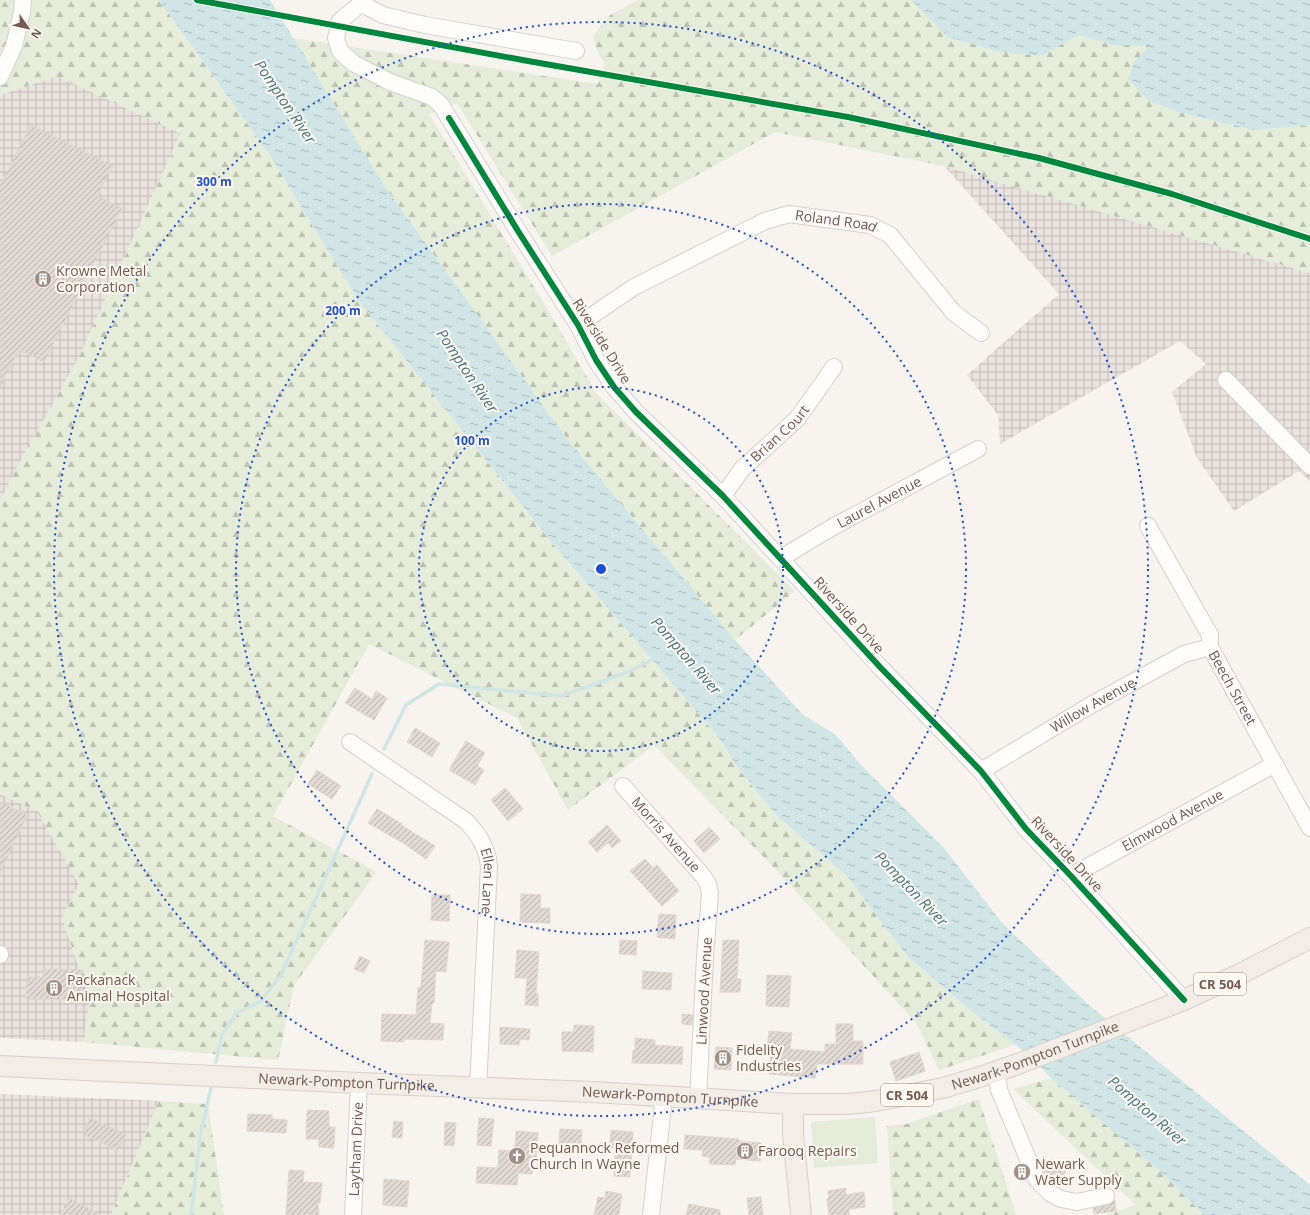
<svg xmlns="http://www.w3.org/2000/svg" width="1310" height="1215" font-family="'Open Sans',sans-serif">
<defs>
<pattern id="industrial-grid" width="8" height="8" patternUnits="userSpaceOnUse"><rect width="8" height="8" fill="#e9e3df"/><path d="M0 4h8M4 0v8" fill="none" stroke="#c1bbb7"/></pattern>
<pattern id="forest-firs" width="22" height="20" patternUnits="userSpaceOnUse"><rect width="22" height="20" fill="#e5ecda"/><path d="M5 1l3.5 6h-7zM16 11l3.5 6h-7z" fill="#bec2b3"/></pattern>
<pattern id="water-ripples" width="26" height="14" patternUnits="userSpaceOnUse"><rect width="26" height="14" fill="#d0e6e6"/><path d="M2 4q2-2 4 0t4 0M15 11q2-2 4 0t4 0" fill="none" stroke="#adbdbd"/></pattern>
<pattern id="building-hatch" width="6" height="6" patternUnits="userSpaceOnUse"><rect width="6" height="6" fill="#e0d9d4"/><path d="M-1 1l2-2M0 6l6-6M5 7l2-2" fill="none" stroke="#bab3ae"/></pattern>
</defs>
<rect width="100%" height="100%" fill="#f7f3ee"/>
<!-- industrial -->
<path fill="url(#industrial-grid)" d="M57 76 181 133 79 357 21 460 0 501V95Z
M944 166 1310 273V481L1299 471 1234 511 1197 458 1172 392 1206 364 1180 341 1000 444 998 415 967 375 1059 294Z
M0 794 37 811 79 884 62 918 90 999 83 1042 0 1038Z
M0 1094 159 1101 111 1215H0Z"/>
<!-- green -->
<path fill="#e5ecda" d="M875 1117 878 1163 814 1168 811 1122Z"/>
<!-- forest -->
<path fill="url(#forest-firs)" d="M0 0H159L269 154 358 300 553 544 719 738 737 767 778 817 846 875 908 957 970 1010 1015 1045 939 1070 917 1024 780 874 654 745 568 810 517 718 369 644 273 816 377 872 294 985 278 1060 83 1042 90 999 62 918 79 884 37 811 0 794V501L21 460 79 357 181 134 57 76 0 95Z
M638 0H1310V273L944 166 775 132 552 256 457 103 429 114 561 332 596 393 795 591 735 640 568 440 386 188 293 38 598 84 605 64 596 48 593 36 610 15Z
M1051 1078 1160 1171 1204 1215H1106L1136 1205 1013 1089Z
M979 1099 1016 1215H893L887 1126 906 1124Z
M159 1101 208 1104 224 1215H111Z"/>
<!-- water -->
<path fill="url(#water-ripples)" d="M159 0H270L386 188 568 440 735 640 802 714 836 735 860 764 944 848 1002 923 1090 1006 1310 1185V1215H1204L1160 1171 1051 1078 1027 1053 1015 1045 970 1010 908 957 846 875 778 817 737 767 719 738 553 544 358 300 269 154Z
M911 0H1310V125L1254 130 1178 112 1148 100 1128 79 1134 62 1149 46 1113 45 1079 35 1041 56 997 51 948 37Z"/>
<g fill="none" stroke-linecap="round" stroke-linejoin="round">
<!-- stream -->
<path stroke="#d0e6e6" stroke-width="3.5" d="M384 749 406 705 439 684 561 696 628 672 652 660
M216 1062 222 1034 237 1013 261 1001 281 975 372 774
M191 1215 200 1137 211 1088"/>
</g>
<!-- building -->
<path fill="url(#building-hatch)" stroke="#dfd6d1" d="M31 125 113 166 97 196 122 208 44 362 19 350 0 387V185Z
M355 688 372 699 376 691 387 698 374 720 345 703Z
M415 728 440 743 432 757 407 742Z
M466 741 485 753 477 766 484 770 475 785 449 770Z
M317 770 341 786 332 799 308 784Z
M505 788 523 809 508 821 491 800Z
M0 802 27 815 0 873Z
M377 809 402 824 401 825 435 846 426 859 403 843 368 823Z
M607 825 621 841 612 848 608 843 597 852 588 842Z
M709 827 720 839 704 853 694 841Z
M645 859 653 868 657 865 679 891 662 906 630 871Z
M521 894 541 895 540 908H550V923L520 922Z
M432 895H450L449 921 431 920Z
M659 914 676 915 675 939 657 937Z
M425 940 449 942 446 972 436 971 434 1003H432L430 1023 444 1024 443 1040 404 1039V1042L381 1041 382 1014 416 1015 418 987H421Z
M620 940 637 941 636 955 619 954Z
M723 940H739L737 979H741L740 992H720Z
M517 950 539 952 536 993 538 994V1006L525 1005 527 978H515Z
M360 956 370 961 364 973 354 969Z
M43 969 82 970 81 1000 26 999 27 977H43Z
M643 971 672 973 671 990 642 989Z
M767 975 791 976 789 1007 766 1006Z
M682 1014 693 1015 692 1025 682 1024Z
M836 1024H853V1041H863V1064H817L815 1078 769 1074 771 1050H767L769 1031 792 1033 790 1049 825 1052V1044H836Z
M574 1025 594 1026 593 1052 562 1051V1032H574Z
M500 1027 530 1029 529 1040 520 1039 519 1045 500 1044Z
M635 1038 655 1040V1045L683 1047 682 1064 632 1063 633 1050H635Z
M716 1047 732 1048 731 1070 714 1069Z
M919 1052 925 1071 896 1081 890 1062Z
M307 1110 329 1111V1127H335L334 1148 319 1147V1139H306Z
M248 1114 272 1115V1119L287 1120 286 1133 247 1131Z
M90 1118 126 1134 118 1150 83 1134Z
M479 1118 494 1119 491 1146 477 1145Z
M394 1121 403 1122 402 1138 392 1137Z
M445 1122 456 1123 454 1146 444 1145Z
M560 1129 582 1130 581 1146 559 1145Z
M611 1130 633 1132 630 1177 614 1176 615 1148 610 1147Z
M516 1131 538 1133 536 1161H533L532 1174 518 1173 517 1185 476 1183 477 1167 498 1168 499 1150 515 1151Z
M685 1135 739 1139V1141L761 1143 760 1161 736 1159 735 1165 709 1164 710 1157 702 1156 703 1150 684 1149Z
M1051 1159 1067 1170 1056 1185 1045 1175 1043 1170Z
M289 1170 304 1171 303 1182 322 1183 320 1203H318L319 1215H286Z
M384 1179 409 1181 407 1207 383 1205Z
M846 1188V1195L864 1192 865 1207 849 1209V1215H829L827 1199 829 1198 828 1191Z
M606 1191 622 1194 619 1215H594L598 1197 605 1198Z
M761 1197 763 1215H749L747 1198Z
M69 1198 101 1215H60Z
M1115 1200 1116 1211 1094 1214 1093 1208 1108 1205 1112 1203Z
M689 1204 720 1210V1215H686Z"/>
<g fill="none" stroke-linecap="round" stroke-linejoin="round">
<defs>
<g id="minor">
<path d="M365 0 340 21 336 38 340 51 353 63 390 82 432 97 441 105 518 231 578 325 596 360 614 387 636 412 723 496 880 667 981 771 1026 829 1071 876 1184 1000"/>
<path d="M360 3 383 15 425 25 576 51"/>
<path d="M0 77 14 46 22 12 23 0"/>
<path id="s1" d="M578 325 634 287 765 221 789 214 870 225 890 235 954 313 981 333"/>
<path d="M1226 380 1310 466"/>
<path id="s2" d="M723 496 742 469 797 419 834 367"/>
<path id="s3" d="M1148 526 1210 635V647L1310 828"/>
<path id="s4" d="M781 558 831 528 978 449"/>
<path id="s5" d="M350 742 466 821C479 835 487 847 489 866L478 1088"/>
<path id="s6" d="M981 771 1091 705 1184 654 1210 647"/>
<path id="s7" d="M623 786 703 876 708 884 710 893 705 957 698 1099"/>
<path id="s8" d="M1071 876 1275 764"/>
<path d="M0 954V955"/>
<path d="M997 1071 999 1090 1037 1180 1050 1193 1061 1199 1077 1202 1106 1196"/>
<path id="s9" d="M353 1215 359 1083"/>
<path d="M651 1215 664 1097"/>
</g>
<g id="major">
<path id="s10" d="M0 1066 359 1083 593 1092 793 1104H849L876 1101 943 1088 986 1075 1018 1064 1184 1000 1242 973 1310 938"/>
<path d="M793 1104V1134L801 1215"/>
</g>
</defs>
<!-- minor casing -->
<use href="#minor" stroke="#d6d0cc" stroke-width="18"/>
<!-- major casing -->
<use href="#major" stroke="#d8d0cc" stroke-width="22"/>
<!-- minor -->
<use href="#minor" stroke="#fefdfc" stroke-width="16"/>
<!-- major -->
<use href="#major" stroke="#f2ede7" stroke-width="20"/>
<defs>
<path id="cycleway" d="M197 0 528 61 848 117 1039 158 1172 194 1310 239
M449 118 518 231 578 325 596 360 614 387 636 412 723 496 880 667 981 771 1026 829 1071 876 1184 1000"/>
</defs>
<!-- cycleway casing -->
<use href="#cycleway" stroke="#fdf8f1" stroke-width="8"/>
<!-- cycleway -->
<use href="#cycleway" stroke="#00873e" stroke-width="6"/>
</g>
<!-- distance rings -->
<g fill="none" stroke="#1d4ed8" stroke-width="2" stroke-dasharray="2 4">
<circle cx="601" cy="569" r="182"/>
<circle cx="601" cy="569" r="365"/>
<circle cx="601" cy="569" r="547"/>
</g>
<!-- icons -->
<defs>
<symbol id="building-disc" viewBox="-11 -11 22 22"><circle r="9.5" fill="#a19087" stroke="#fdf8f1"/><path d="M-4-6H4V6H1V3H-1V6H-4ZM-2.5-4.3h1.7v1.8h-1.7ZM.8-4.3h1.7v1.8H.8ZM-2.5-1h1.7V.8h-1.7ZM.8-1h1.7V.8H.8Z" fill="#fff"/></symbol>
<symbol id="church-disc" viewBox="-11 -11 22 22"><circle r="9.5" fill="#a19087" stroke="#fdf8f1"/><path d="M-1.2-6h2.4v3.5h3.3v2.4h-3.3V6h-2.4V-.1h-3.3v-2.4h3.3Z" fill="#fff"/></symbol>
</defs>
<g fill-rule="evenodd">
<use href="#building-disc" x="33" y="269" width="20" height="20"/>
<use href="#building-disc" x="44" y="978" width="20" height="20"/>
<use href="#building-disc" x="713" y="1048" width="20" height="20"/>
<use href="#building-disc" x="735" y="1141" width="20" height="20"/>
<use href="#church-disc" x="507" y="1146" width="20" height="20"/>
<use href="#building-disc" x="1012" y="1162" width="20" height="20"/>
</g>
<g text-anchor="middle" stroke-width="4" stroke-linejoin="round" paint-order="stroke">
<!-- shield labels -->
<g fill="#fdf8f1" stroke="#9c8980" stroke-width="1">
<rect x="1194" y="973" width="52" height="22" rx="3"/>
<rect x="881" y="1084" width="52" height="22" rx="3"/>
</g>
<g font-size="13" font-weight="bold" fill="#735a50">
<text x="1220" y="989">CR 504</text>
<text x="907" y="1100">CR 504</text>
</g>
<!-- street labels -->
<g font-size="14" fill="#735a50" stroke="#fdf8f1">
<text dy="5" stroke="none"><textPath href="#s1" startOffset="287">Roland Road</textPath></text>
<text transform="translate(602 341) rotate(58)" y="5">Riverside Drive</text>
<text dy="5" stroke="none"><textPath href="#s2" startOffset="85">Brian Court</textPath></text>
<text dy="5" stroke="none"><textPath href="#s4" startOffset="113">Laurel Avenue</textPath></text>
<text transform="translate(849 615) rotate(48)" y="5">Riverside Drive</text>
<text dy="5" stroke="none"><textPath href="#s3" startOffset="184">Beech Street</textPath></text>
<text dy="5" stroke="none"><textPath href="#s6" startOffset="130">Willow Avenue</textPath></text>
<text dy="5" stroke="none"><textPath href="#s8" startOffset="116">Elmwood Avenue</textPath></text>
<text dy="5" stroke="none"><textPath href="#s7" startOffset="65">Morris Avenue</textPath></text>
<text transform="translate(1067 854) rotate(47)" y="5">Riverside Drive</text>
<text dy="5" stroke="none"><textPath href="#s5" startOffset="207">Ellen Lane</textPath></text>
<text transform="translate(704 991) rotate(-87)" y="5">Linwood Avenue</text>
<text dy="5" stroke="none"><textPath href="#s10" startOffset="1043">Newark-Pompton Turnpike</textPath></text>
<text dy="5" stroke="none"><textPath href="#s10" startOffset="347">Newark-Pompton Turnpike</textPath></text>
<text dy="5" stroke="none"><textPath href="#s10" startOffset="671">Newark-Pompton Turnpike</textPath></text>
<text dy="5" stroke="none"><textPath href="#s9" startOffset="66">Laytham Drive</textPath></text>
</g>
<!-- poi labels -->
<g font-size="14" fill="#735a50" stroke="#fdf8f1" text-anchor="start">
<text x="56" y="276">Krowne Metal<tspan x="56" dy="16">Corporation</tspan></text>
<text x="67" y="985">Packanack<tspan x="67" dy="16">Animal Hospital</tspan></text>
<text x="736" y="1055">Fidelity<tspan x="736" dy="16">Industries</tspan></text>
<text x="530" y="1153">Pequannock Reformed<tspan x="530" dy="16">Church in Wayne</tspan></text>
<text x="758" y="1156">Farooq Repairs</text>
<text x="1035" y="1169">Newark<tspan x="1035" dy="16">Water Supply</tspan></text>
</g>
<!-- water labels -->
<g font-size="15" font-style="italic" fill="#48777e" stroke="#fdf8f1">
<text transform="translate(285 102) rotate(56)" y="5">Pompton River</text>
<text transform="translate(467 371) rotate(56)" y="5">Pompton River</text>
<text transform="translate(686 656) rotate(49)" y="5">Pompton River</text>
<text transform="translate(911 889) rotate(46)" y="5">Pompton River</text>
<text transform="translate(1147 1111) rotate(41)" y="5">Pompton River</text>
</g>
</g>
<circle cx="601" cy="569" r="6" fill="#1d4ed8" stroke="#fdf8f1" stroke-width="2"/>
<g font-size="12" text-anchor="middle" font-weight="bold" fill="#1d4ed8" stroke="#fdf8f1" stroke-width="4" stroke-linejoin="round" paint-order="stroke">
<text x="214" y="186">300 m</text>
<text x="343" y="315">200 m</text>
<text x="472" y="445">100 m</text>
</g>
<!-- north arrow -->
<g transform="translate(28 28) rotate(124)" stroke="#fdf8f1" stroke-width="3" paint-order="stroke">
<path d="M0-3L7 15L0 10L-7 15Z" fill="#735a50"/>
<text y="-6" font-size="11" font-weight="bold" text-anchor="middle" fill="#735a50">N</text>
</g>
</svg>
